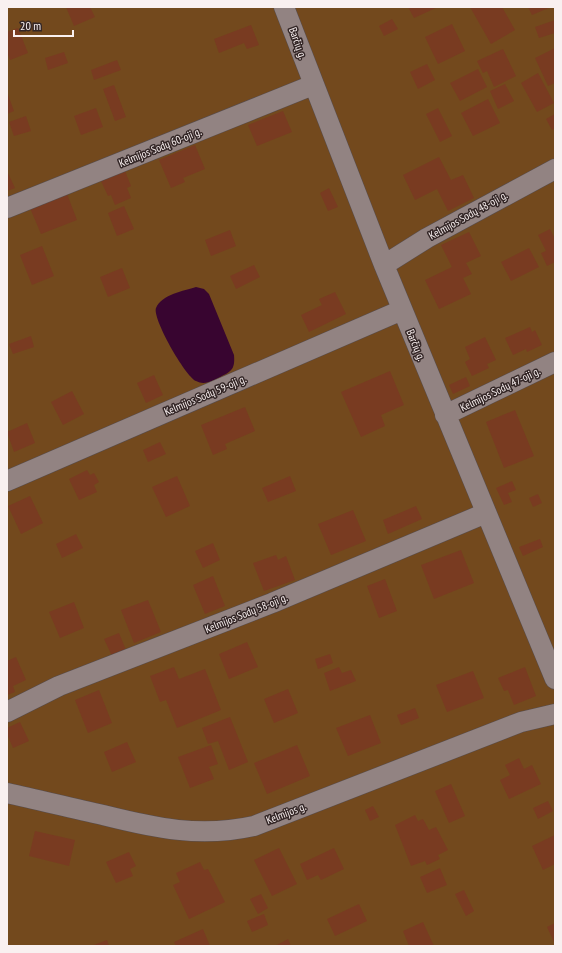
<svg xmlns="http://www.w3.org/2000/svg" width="562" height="953" font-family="'PT Sans Narrow',sans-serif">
<rect width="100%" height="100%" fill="#3d302f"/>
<!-- green -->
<path fill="#73491d" d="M7 7H555V946H7Z"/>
<!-- water -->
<path fill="#380530" d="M196 287 204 289 209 294 234 355C235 367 233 371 222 376 214 380 205 386 196 381 185 376 152 318 156 308 162 294 184 291 196 287Z"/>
<!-- building -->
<path fill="#793b21" d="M66 7H90L95 17 74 26Z
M408 7H438L414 18Z
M470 7H502L515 30 491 44Z
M528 7H551L532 15Z
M392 19 398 29 384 36 379 26Z
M555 20V33L539 38 535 27Z
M452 24 465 51 438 64 425 37Z
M251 25 259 45 247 49 244 43 219 53 214 39Z
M18 28 28 53 10 60 7 52V32Z
M555 48V83L548 86 535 58Z
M503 49 516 76 494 87 487 71 483 73 477 61Z
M64 52 68 63 48 70 45 58Z
M117 60 121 70 94 80 91 70Z
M427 64 435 80 418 89 410 72Z
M478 69 487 87 460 101 450 83Z
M538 73 554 103 537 112 521 83Z
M505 84 514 101 498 109 490 91Z
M114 85 126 117 115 121 103 89Z
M7 92 14 111 7 114Z
M488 99 500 123 473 136 461 113Z
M96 108 103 127 81 135 74 116Z
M438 108 452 136 440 142 426 114Z
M283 111 292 132 257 146 248 125Z
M555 114V128L552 130 546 119Z
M26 116 31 131 14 136 9 122Z
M195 145 205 169 183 178 185 182 171 188 159 160Z
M439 157 451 180 463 175 474 198 448 211 437 189 415 200 403 175Z
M7 171 15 188 7 191Z
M125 171 131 186 127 188 131 198 115 205 111 195 108 196 101 181Z
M329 188 338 207 328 211 320 193Z
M67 194 77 220 41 234 30 208Z
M124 206 134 229 117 236 108 213Z
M550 229 555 239V262L547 266 541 253 546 251 538 235Z
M230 230 236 246 211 256 205 240Z
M469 232 481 256 466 263 472 274 463 278 471 294 439 309 425 280 452 267 441 245Z
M42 246 54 276 32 285 20 255Z
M529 248 539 267 511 281 501 262Z
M254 265 260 277 236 289 230 276Z
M122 268 130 288 108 297 100 277Z
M335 292 346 314 309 332 301 315 322 305 319 299Z
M530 327 532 332 535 330 542 345 527 352 526 349 513 355 505 338Z
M31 336 34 347 13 354 9 344Z
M485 337 496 360 487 364 489 368 472 376 465 362 470 359 465 347Z
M390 371 404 405 381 415 385 426 361 437 341 392Z
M154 375 163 395 146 403 137 383Z
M466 377 470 386 453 394 449 385Z
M72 391 84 414 63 425 51 402Z
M245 407 255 431 225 444 227 449 213 455 201 425Z
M515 410 534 456 504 468 486 422Z
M27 423 35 443 14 452 7 432Z
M160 442 166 454 148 462 143 450Z
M87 470 90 475 94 473 99 482 94 485 97 492 79 500 69 479Z
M177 476 190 506 166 517 152 487Z
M290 476 296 491 268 502 262 488Z
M512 481 516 490 508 493 512 502 504 505 496 488Z
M538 494 542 503 533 507 529 498Z
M30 496 43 523 21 534 8 506Z
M416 506 422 519 388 534 383 520Z
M353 510 366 541 331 555 318 524Z
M76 534 83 548 62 558 56 544Z
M540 539 543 547 523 556 519 547Z
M213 543 220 560 203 568 195 551Z
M461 550 474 583 434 599 421 565Z
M276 555 278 560 286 556 295 580 264 591 253 563Z
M213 576 225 606 205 614 193 585Z
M385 579 397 611 379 618 367 586Z
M148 600 161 632 134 643 121 610Z
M74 602 84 628 60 638 49 612Z
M119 633 126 650 112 656 104 639Z
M247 642 258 667 229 679 219 654Z
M330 654 333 663 318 669 315 659Z
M16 657 26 680 13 686 15 692 7 695V661Z
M174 667 179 679 205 669 221 710 177 728 166 700 160 702 150 676Z
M339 667 342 673 351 670 356 681 330 691 324 673Z
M525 667 536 696 514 705 508 690 504 691 498 678Z
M473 671 484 698 447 712 436 685Z
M288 689 298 713 274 723 264 699Z
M99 690 112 723 88 733 75 700Z
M415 708 419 718 401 725 397 715Z
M370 715 381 743 348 756 336 728Z
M230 717 248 762 229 770 218 741 208 744 202 728Z
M20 722 29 741 13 748 7 734V728Z
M127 742 136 762 112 772 104 752Z
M211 745 218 764 209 767 214 779 190 788 178 757Z
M297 745 310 776 267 794 254 763Z
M519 758 524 769 532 765 541 784 509 799 500 780 510 775 505 765Z
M451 784 465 816 449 823 435 791Z
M548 801 553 811 538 819 533 808Z
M373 806 379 817 370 821 365 810Z
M415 815 418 821 423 819 429 830 436 827 448 850 438 855 440 859 427 865 425 861 411 866 395 825Z
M35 831 75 840 69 866 29 856Z
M555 835V864L543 870 532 846Z
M279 848 297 884 272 896 254 860Z
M334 848 344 869 321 880 318 875 307 880 300 864Z
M129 852 136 866 130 869 133 876 116 883 106 862Z
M200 862 204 870 208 869 225 902 189 919 173 885 180 882 176 873Z
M440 868 447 885 427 893 420 877Z
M464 890 474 911 466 916 455 894Z
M261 894 268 908 258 914 250 899Z
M359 904 367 921 335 936 327 919Z
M264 914 268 925 252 932 247 921Z
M423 922 434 946H409L403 931Z
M555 923V944L547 927Z
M203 929 210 946H176L174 942Z
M288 939 291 946H275Z
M107 940 109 946H91Z"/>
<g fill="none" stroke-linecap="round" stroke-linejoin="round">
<defs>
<path id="street" d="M284 7 384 265 555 679
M7 208 313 85
M384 265 427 238 555 169
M445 415 555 362
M7 481 402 310
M7 712 59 686 272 603 486 513
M7 793C39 800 71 808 103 815 155 828 200 838 254 826L521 722 555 714"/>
</defs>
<!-- street casing -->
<use href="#street" stroke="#574c4c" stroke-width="21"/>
<!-- street -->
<use href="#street" stroke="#928382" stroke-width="20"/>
</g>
<g text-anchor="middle" stroke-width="3" stroke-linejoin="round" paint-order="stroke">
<!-- street labels -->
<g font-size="11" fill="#f9f0f0" stroke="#332626">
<text transform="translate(298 43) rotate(70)" y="4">Barčių g.</text>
<text transform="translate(160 147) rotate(-22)" y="4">Kelmijos Sodų 60-oji g.</text>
<text transform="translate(468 215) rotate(-29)" y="4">Kelmijos Sodų 48-oji g.</text>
<text transform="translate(416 345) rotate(68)" y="4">Barčių g.</text>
<text transform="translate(500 389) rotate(-26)" y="4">Kelmijos Sodų 47-oji g.</text>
<text transform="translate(205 395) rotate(-23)" y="4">Kelmijos Sodų 59-oji g.</text>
<text transform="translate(246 613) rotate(-22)" y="4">Kelmijos Sodų 58-oji g.</text>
<text transform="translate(286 813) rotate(-21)" y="4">Kelmijos g.</text>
</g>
</g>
<!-- border -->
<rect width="562" height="953" fill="none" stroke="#f9f0f0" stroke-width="16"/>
<!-- scale -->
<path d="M14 30v6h59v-6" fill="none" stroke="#f9f0f0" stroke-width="2"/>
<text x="20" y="30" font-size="12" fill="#f9f0f0" stroke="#332626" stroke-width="3" paint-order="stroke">20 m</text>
</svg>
